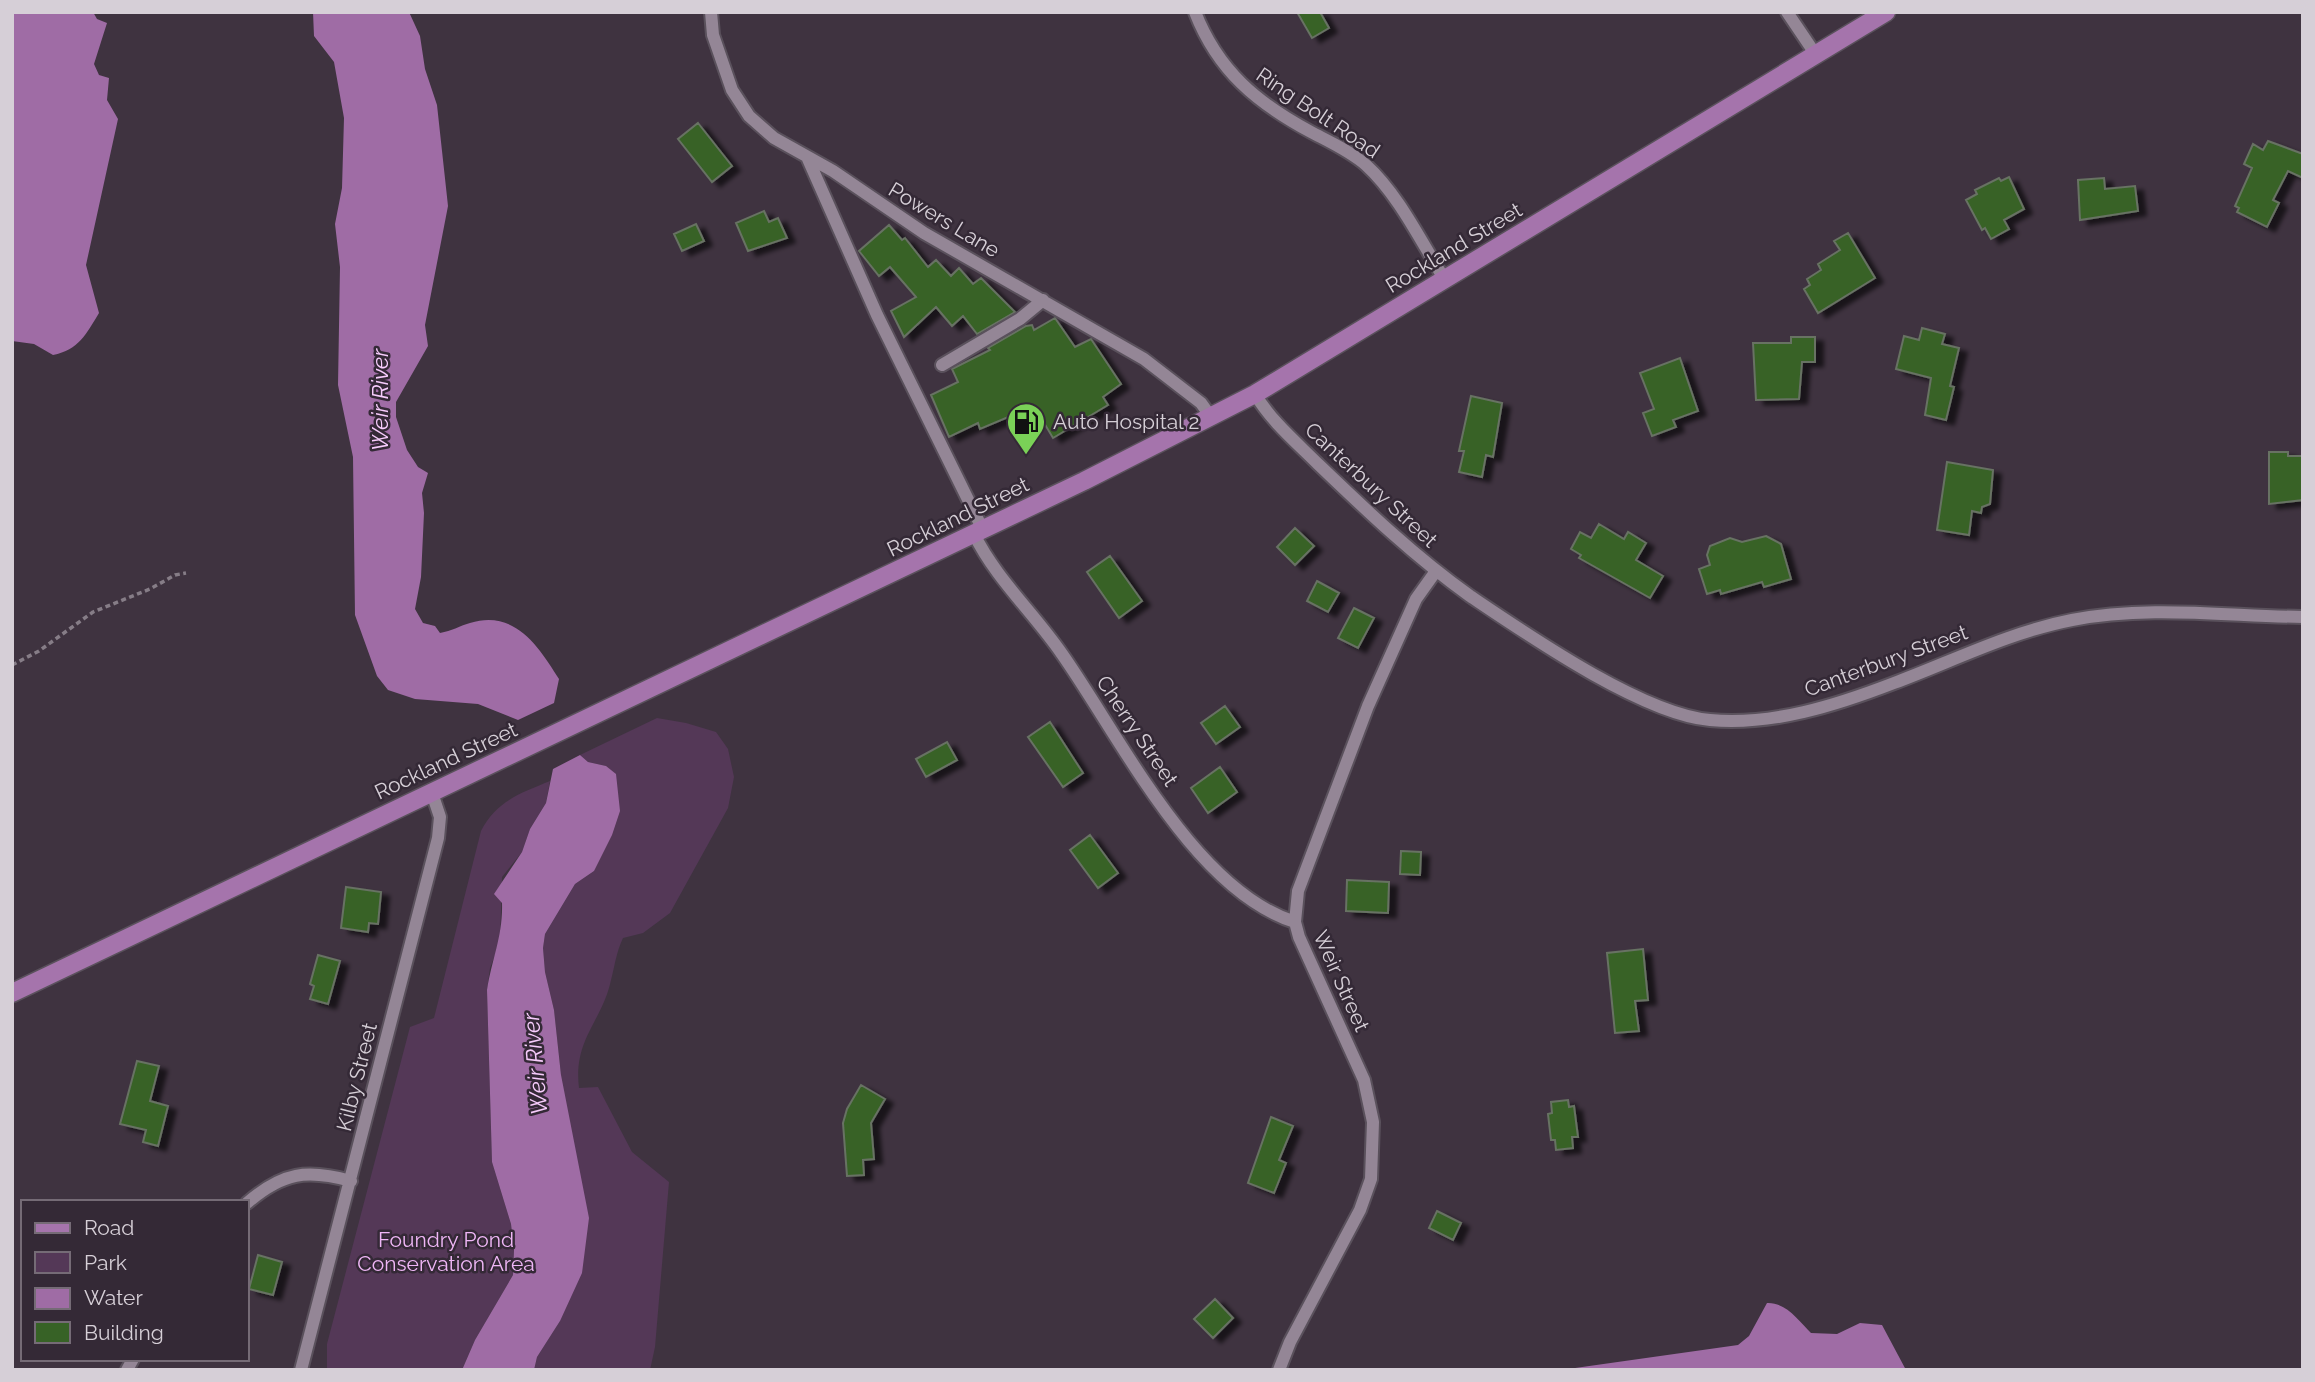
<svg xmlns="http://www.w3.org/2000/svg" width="2315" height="1382" font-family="Raleway,sans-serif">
<defs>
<filter id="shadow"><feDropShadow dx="8" dy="4.5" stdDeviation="2" flood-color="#0009"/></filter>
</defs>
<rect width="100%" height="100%" fill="#3f3340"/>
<!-- green -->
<path fill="#543857" d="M657 718 686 723 716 732 728 749 734 777 728 808 670 913 643 933 623 938C616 953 615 965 611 980 602 1022 573 1039 579 1088L598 1087 632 1152 669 1182 655 1347 650 1370H534L537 1357 560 1321 561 1075 554 1010 545 972 543 948 545 934 575 884 594 871 606 766 588 762 580 755Z
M550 781 546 803 530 829 522 852 502 877 500 942 490 968 487 990 492 1162 511 1224 514 1250 513 1275 475 1340 462 1370H327V1344L410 1027 434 1018 481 831C496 801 521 793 550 781Z"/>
<!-- water -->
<path fill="#9f6ca5" d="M12 12H93L97 19 107 23 94 64 99 75 109 78 107 100 118 119 86 265 99 313C86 334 79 350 53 355L34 344 12 341Z
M313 12H409L420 36 425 69 437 105 448 206 425 325 428 346 396 402V417L407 450 418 467 428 473 422 493 424 513 421 577 415 609 423 623 435 626 440 633C452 631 459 626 470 623 515 609 539 647 559 679L554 703 518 720 478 704 415 699 388 690 377 676 355 615 353 457 338 385 340 267 335 224 342 188 344 118 334 62 314 36Z
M580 755 588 762 606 766 616 774 620 811 612 835 594 871 575 884 545 934 543 948 545 972 554 1010 561 1075 589 1218 582 1273 560 1321 537 1357 534 1370H462L475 1340 513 1275 514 1250 511 1224 492 1162 487 990C492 958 503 936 502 903L494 894 522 852 530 829 546 803 553 769Z
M1767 1303C1786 1302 1799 1321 1811 1333L1837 1334 1860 1323 1882 1325 1906 1370H1561L1738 1345 1749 1336Z"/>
<!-- building -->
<path fill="#376226" stroke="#677263" stroke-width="2" filter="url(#shadow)" d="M1297 12H1320L1329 28 1312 38Z
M698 123 732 166 712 182 678 139Z
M2268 141 2303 154V178L2288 171 2273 200 2279 203 2267 227 2237 212 2239 208 2235 206 2252 168 2244 164 2253 144 2263 150Z
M2009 177 2024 209 2004 220 2009 229 1991 239 1985 228 1982 230 1966 200 1977 194 1975 190 1999 178 2001 181Z
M2104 178 2105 189 2135 186 2138 211 2080 220 2078 180Z
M764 211 769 222 778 218 787 238 748 251 736 223Z
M696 224 704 241 682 251 674 234Z
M889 225 902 240 905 238 928 267 936 260 951 276 959 268 973 284 981 278 1015 312 977 334 963 316 952 326 936 307 904 337 891 311 916 297 890 267 879 276 859 251Z
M1848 233 1875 278 1818 313 1804 289 1810 285 1807 279 1821 270 1818 264 1840 250 1834 241Z
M1055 318 1075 347 1091 339 1121 384 1103 397 1108 405 1053 438 1034 406 980 429 978 423 949 437 931 395 958 382 952 369 990 350 988 348 1026 326 1032 325 1034 330Z
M1922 328 1945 334 1942 344 1959 348 1950 386 1954 387 1946 420 1925 415 1931 378 1896 369 1904 336 1919 340Z
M1791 337H1815V362H1802L1799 399 1756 400 1753 343H1791Z
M1680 358 1698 411 1673 420 1676 427 1652 436 1643 413 1654 409 1640 373Z
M1471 396 1502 403 1493 457 1486 455 1482 477 1459 472 1464 451H1459Z
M2269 452H2288V456H2303V500L2269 504Z
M1947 462 1993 470 1990 504 1982 507 1981 513 1972 511 1969 535 1937 530Z
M1599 524 1624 539 1628 532 1646 543 1636 560 1663 576 1650 598 1579 558 1581 555 1571 549 1580 532 1591 538Z
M1295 528 1314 546 1295 565 1277 547Z
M1766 536 1781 544 1791 579 1764 587 1762 582 1721 594 1720 590 1707 594 1699 569 1710 565 1707 555 1710 546 1730 538 1742 542Z
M1110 556 1142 601 1119 618 1087 572Z
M1317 581 1339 593 1328 612 1307 601Z
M1354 608 1374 618 1358 648 1338 638Z
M1225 706 1240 727 1216 744 1201 723Z
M1050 722 1083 773 1063 787 1028 737Z
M947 742 957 760 926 777 916 759Z
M1220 767 1237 792 1208 813 1191 788Z
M1090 835 1118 873 1098 888 1070 850Z
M1401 851 1421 852 1420 875 1400 874Z
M1347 880 1389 882 1388 913 1346 911Z
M346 887 381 892 378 924 369 923 368 932 341 928Z
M1643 949 1648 1000 1635 1001 1639 1031 1615 1033 1607 953Z
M318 955 340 961 328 1004 310 999 314 986 310 984Z
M137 1061 159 1066 150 1101 168 1106 158 1146 143 1142 146 1130 120 1124Z
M861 1085 885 1099 871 1123 874 1159 863 1160 864 1175 847 1176 843 1123 847 1109Z
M1568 1100 1569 1107 1574 1106 1578 1137H1572L1573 1148 1556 1150 1555 1140H1551L1548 1114 1552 1113 1551 1102Z
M1271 1117 1293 1126 1279 1160 1286 1163 1274 1193 1248 1183Z
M1437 1211 1461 1223 1453 1240 1429 1228Z
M258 1255 282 1262 273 1295 249 1289Z
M1215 1299 1233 1318 1213 1338 1194 1319Z"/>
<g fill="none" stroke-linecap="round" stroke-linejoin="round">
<defs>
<path id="minor" d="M711 12 713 35 732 90 749 116 774 138 833 171 924 233 1144 359 1201 403 1211 417
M1195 12C1218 71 1257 103 1311 132 1330 142 1350 151 1366 165 1399 195 1421 242 1445 280
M1787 12 1816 55
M808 159 877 315 983 530
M942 365 1020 319 1043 300
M1255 394C1271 421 1296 442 1318 464 1366 510 1415 557 1470 596 1528 635 1642 714 1710 720 1772 726 1837 705 1894 683 1953 661 2010 632 2072 620 2147 605 2227 616 2303 617
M974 534C996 579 1034 613 1062 654 1121 738 1194 890 1295 922
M247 1203C283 1172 307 1169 351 1181
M127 1370 133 1359
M301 1370 438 838 440 817 432 793
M1279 1370 1290 1342 1360 1210 1371 1179 1373 1122 1364 1080 1299 937 1295 922 1298 891 1368 706 1416 599 1436 571"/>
<path id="major" d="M12 993 1084 481 1255 394 1886 12"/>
</defs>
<!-- minor casing -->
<use href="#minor" stroke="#5a515c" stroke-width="16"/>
<!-- major casing -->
<use href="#major" stroke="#5a515c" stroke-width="21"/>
<!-- path -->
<path stroke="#867d87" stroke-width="3.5" stroke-dasharray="5 3.5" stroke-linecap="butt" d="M12 665 39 651 93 612 150 589 175 575 186 573"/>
<!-- minor -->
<use href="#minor" stroke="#948696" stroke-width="12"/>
<!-- major -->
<use href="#major" stroke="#a574ac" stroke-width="18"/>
</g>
<!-- icons -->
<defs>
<symbol id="fuel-pin" viewBox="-11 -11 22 30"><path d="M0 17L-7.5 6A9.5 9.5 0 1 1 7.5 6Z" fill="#7ad157" stroke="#342936"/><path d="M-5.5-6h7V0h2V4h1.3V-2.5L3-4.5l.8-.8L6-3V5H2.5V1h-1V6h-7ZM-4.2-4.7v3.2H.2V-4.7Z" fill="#111"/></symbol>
</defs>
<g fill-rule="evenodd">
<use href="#fuel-pin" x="1004" y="400" width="44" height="60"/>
</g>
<g text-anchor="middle" stroke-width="5" stroke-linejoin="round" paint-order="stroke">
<!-- street labels -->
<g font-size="21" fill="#d6cfd7" stroke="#342936">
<text transform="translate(1318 113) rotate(34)" y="7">Ring Bolt Road</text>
<text transform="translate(944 220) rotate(31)" y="7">Powers Lane</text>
<text transform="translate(1454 248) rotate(-31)" y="7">Rockland Street</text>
<text transform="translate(1371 485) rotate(43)" y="7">Canterbury Street</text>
<text transform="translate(958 517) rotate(-26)" y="7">Rockland Street</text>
<text transform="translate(1886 661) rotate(-20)" y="7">Canterbury Street</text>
<text transform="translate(1137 731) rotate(56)" y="7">Cherry Street</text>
<text transform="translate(446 761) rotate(-25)" y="7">Rockland Street</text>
<text transform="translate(1341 981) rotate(66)" y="7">Weir Street</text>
<text transform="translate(357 1077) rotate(-76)" y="7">Kilby Street</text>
</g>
<!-- poi labels -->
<g font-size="21" fill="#d6cfd7" stroke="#342936" text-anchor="start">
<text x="1053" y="429">Auto Hospital 2</text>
</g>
<!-- park labels -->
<g font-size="21" fill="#efb6f6" stroke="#342936">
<text x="446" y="1247">Foundry Pond<tspan x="446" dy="24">Conservation Area</tspan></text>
</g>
<!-- water labels -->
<g font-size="23" font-style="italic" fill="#f7ccfc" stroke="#342936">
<text transform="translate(380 400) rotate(-90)" y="8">Weir River</text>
<text transform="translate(535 1064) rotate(-95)" y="8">Weir River</text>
</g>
</g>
<!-- border -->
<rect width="2315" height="1382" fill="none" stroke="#d6cfd7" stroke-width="28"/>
<!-- legend -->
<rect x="21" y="1200" width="228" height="161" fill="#342936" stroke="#756b76" stroke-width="2"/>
<rect x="35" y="1223" width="35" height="10" fill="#a574ac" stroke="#756b76" stroke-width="2"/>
<text x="84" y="1235" font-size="21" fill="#d6cfd7">Road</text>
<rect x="35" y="1252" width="35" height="21" fill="#543857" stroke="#756b76" stroke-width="2"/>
<text x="84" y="1270" font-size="21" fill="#d6cfd7">Park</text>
<rect x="35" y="1288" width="35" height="21" fill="#9f6ca5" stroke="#756b76" stroke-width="2"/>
<text x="84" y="1305" font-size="21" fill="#d6cfd7">Water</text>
<rect x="35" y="1322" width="35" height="21" fill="#376226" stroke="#756b76" stroke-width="2"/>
<text x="84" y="1340" font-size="21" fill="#d6cfd7">Building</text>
</svg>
